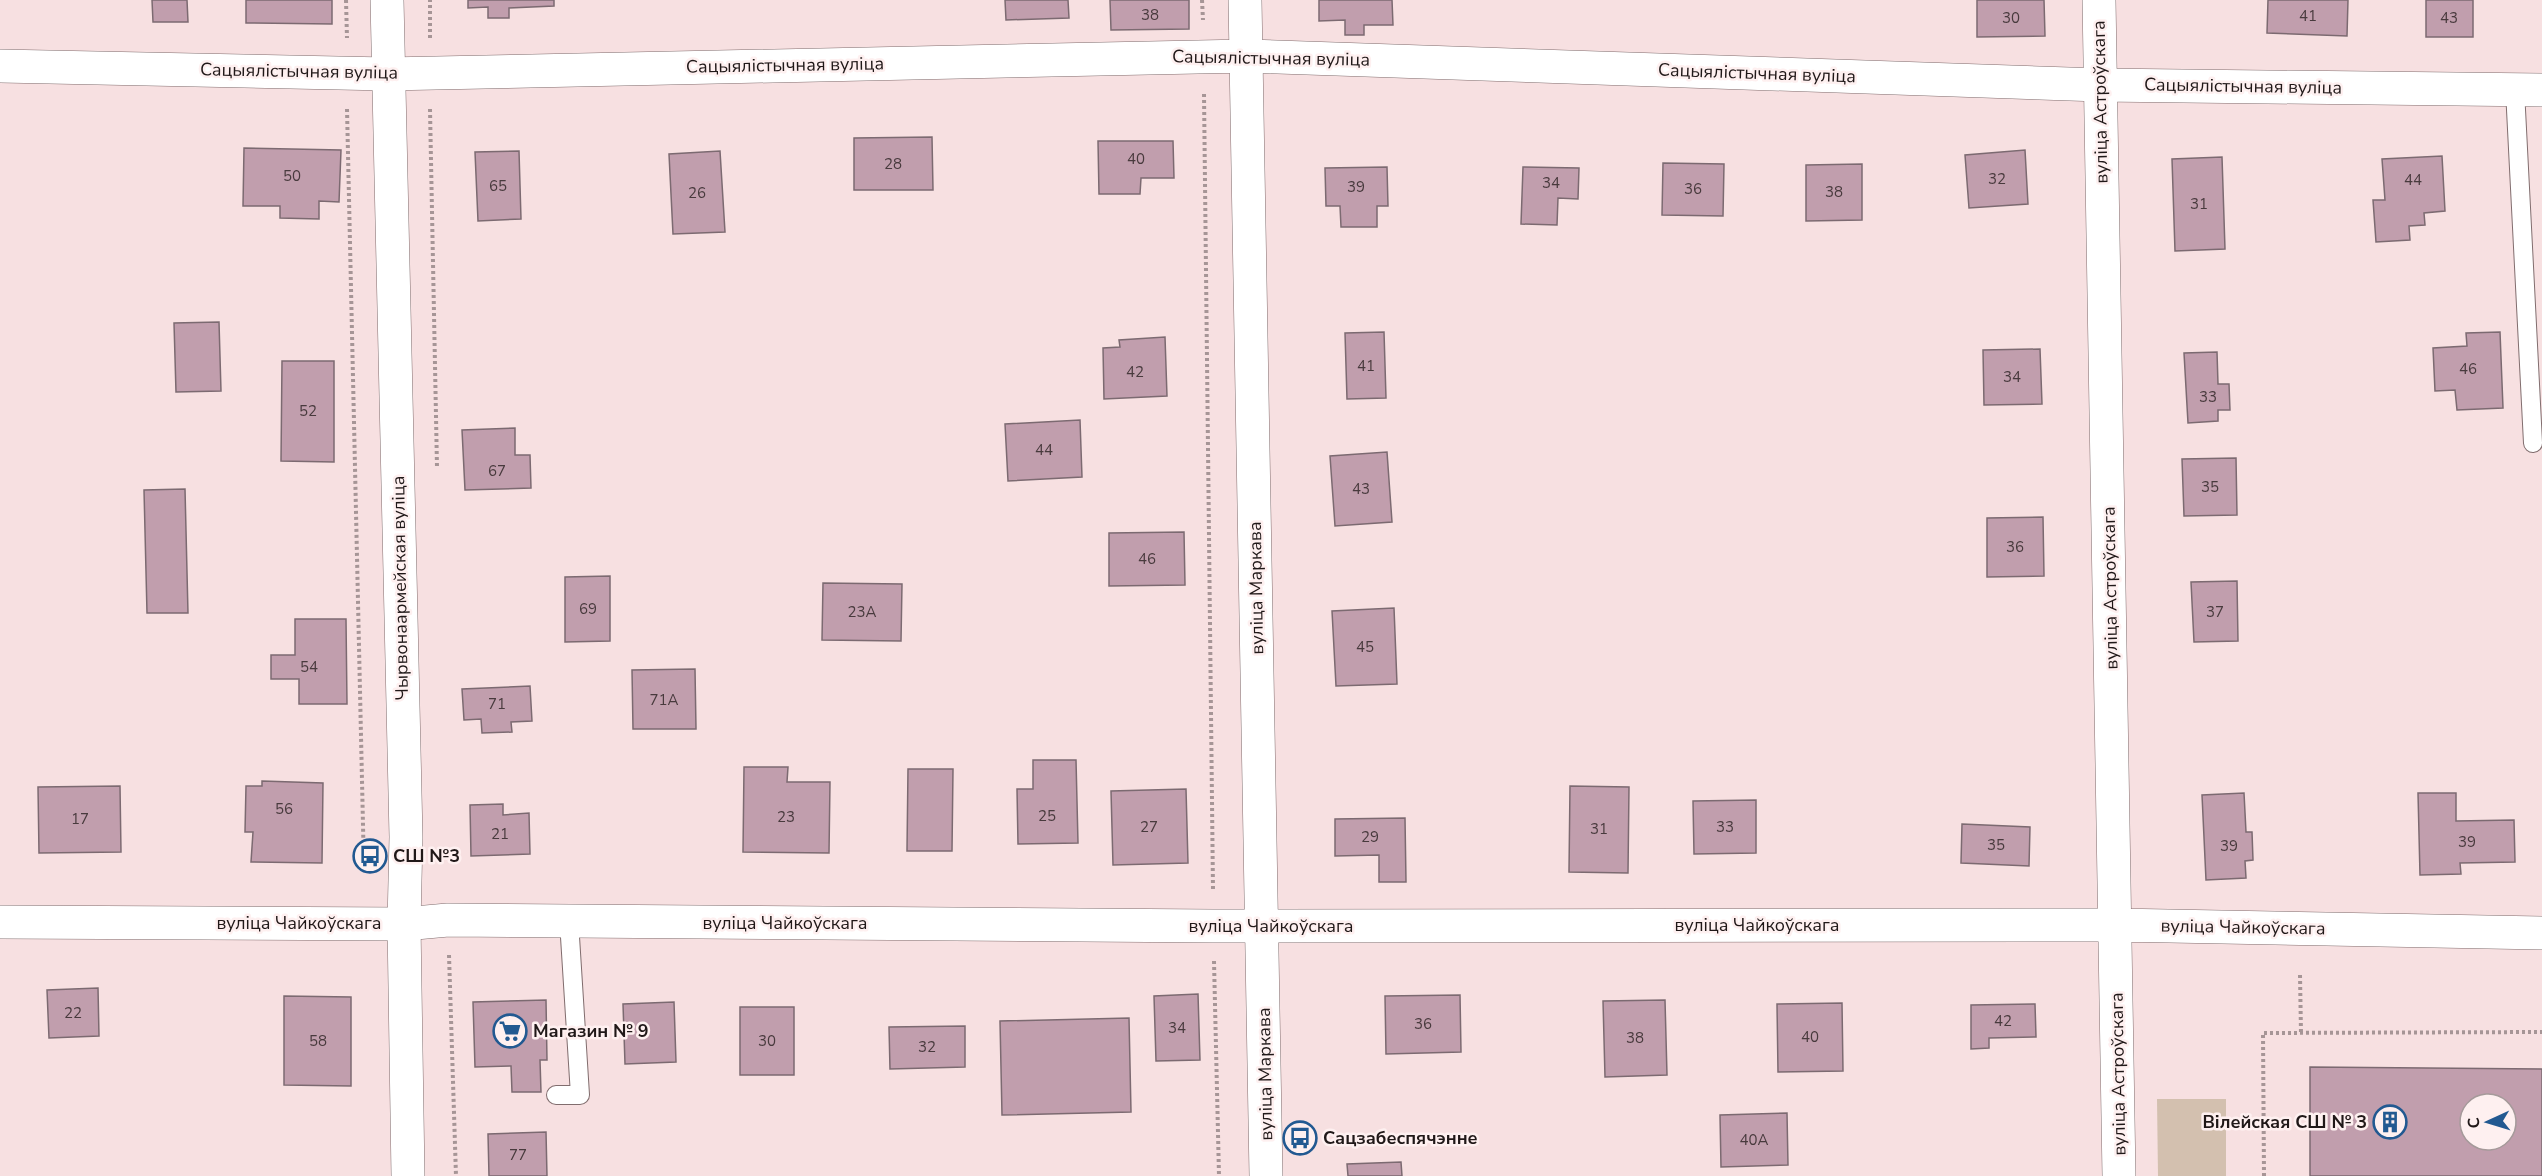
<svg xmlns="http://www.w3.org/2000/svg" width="2542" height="1176" font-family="'Nunito Sans',sans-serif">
<rect width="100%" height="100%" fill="#f7e0e1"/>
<!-- green -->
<path fill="#d3c0af" d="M2157 1099H2226V1176H2158Z"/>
<!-- building -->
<path fill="#c19ead" stroke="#7c6a71" stroke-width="1.5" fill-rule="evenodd" d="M152 0H187L188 22H153Z
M246 0H332V24L246 23Z
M468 0H554V6L509 8V18H488V7L468 8Z
M1005 0H1068L1069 18 1006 20Z
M1110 0H1189V29L1111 30Z
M1319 0H1392L1393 25H1364V35H1345V20L1319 21Z
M1977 0H2044L2045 36 1977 37Z
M2268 0H2348L2347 36 2267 33Z
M2426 0H2473V37H2426Z
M932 137 933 190H854V138Z
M1098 141H1173L1174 178H1141L1140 194H1099Z
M244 148 341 150 339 202 319 201V219L280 218V206H243Z
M2025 150 2028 204 1969 208 1965 155Z
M519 151 521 219 478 221 475 152Z
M720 151 725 232 673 234 669 154Z
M2442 156 2445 211 2424 213 2425 225 2409 226 2410 240 2376 242 2373 200H2385L2382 159Z
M2222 157 2225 249 2175 251 2172 159Z
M1663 163 1724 164 1723 216 1662 215Z
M1862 164V220L1806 221V165Z
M1387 167 1388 206H1377V227H1341L1340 206H1326L1325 168Z
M1523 167 1579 168 1578 199 1558 198 1557 225 1521 224Z
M219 322 221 391 176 392 174 323Z
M1384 332 1386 398 1347 399 1345 333Z
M2500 332 2503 408 2457 410 2455 390 2435 391 2433 348 2467 346 2466 333Z
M1165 337 1167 396 1104 399 1103 348 1120 347 1119 340Z
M2040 349 2042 404 1984 405 1983 350Z
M2217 352 2218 384H2229L2230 410H2218V421L2188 423 2184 353Z
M282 361H334V462L281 461Z
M1080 420 1082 477 1008 481 1005 424Z
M515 428V455H530L531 488 465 490 462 430Z
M1387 452 1392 522 1335 526 1330 456Z
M2236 458 2237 515 2184 516 2182 459Z
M185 489 188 613H147L144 490Z
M2043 517 2044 576 1987 577V518Z
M1184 532 1185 585 1109 586V533Z
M610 576V641L565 642V577Z
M2237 581 2238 641 2194 642 2191 582Z
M823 583 902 584 901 641 822 640Z
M1394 608 1397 684 1336 686 1332 611Z
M295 619H346L347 704H299V679H271V655H295Z
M695 669 696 729H633L632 670Z
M530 686 532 721 511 722 512 732 482 733 481 719 464 720 462 689Z
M1033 760H1076L1078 843 1018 844 1017 789H1033Z
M744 767H788L787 782H830L829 853 743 852Z
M908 769H953L952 851H907Z
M262 781 323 783 322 863 251 862 253 832H245L246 786H262Z
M120 786 121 852 39 853 38 787Z
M1570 786 1629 787 1628 873 1569 872Z
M1186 789 1188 863 1113 865 1111 791Z
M2244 793 2246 832H2252L2253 860 2245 861 2246 878 2206 880 2202 795Z
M2418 793H2456V821L2514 820 2515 862 2460 863 2461 874 2420 875Z
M1756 800V853L1694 854 1693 801Z
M503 804V815L529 813 530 854 471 856 470 805Z
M1405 818 1406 882H1379V855L1335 856V819Z
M1962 824 2030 827 2029 866 1961 863Z
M98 988 99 1036 49 1038 47 990Z
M1198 994 1200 1060 1156 1061 1154 996Z
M1460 995 1461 1052 1386 1054 1385 996Z
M284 996 351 997V1086L284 1085Z
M546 1000 547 1060H540L541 1092H512L511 1066 475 1067 473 1002Z
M1665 1000 1667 1075 1605 1077 1603 1001Z
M674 1002 676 1062 625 1064 623 1004Z
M1842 1003 1843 1071 1778 1072 1777 1004Z
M2035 1004 2036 1037 1989 1038V1048L1971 1049V1005Z
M740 1007H794V1075H740Z
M1129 1018 1131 1112 1002 1115 1000 1021Z
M965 1026V1067L890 1069 889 1027Z
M2310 1067 2542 1069V1176H2310ZM2470 1104H2506V1140H2470Z
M1787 1113 1788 1165 1721 1167 1720 1115Z
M546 1132 547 1176H489L488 1134Z
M1401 1162 1402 1176H1348L1347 1164Z"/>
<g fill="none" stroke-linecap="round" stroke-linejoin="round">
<defs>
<path id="service" d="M2515 90 2533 443
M556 1095H580L569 921"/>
<path id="minor" d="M1245 0 1266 1176
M2099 0 2119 1176
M0 66 387 74 1246 56 2100 85 2542 90
M0 922 404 924 448 920 1213 926 2116 925 2542 933"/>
<path id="secondary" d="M387 0 406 837 404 924 408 1176"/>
</defs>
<!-- service casing -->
<use href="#service" stroke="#816d6e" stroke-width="20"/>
<!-- minor casing -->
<use href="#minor" stroke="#816d6e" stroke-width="34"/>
<!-- secondary casing -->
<use href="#secondary" stroke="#816d6e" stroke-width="34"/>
<!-- path -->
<path stroke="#a69596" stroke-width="4" stroke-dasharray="3 3" stroke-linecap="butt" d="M346 0 347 38
M1202 0 1203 20
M430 38V0
M1204 94 1213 890
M347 109 364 870
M430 109 437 467
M449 955 456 1176
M1214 961 1219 1176
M2300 975 2301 1033
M2264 1176 2263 1033 2542 1032"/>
<!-- service -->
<use href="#service" stroke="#fff" stroke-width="18"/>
<!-- minor -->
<use href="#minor" stroke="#fff" stroke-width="33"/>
<!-- secondary -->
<use href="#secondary" stroke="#fff" stroke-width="33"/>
</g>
<!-- icons -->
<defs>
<symbol id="bus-ring" viewBox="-11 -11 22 22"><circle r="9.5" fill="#fef0f0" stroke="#225991" stroke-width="1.5"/><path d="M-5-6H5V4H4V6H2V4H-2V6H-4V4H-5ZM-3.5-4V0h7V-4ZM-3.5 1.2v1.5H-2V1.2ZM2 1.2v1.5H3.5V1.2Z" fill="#225991"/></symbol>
<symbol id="supermarket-ring" viewBox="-11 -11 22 22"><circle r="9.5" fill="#fef0f0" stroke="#225991" stroke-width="1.5"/><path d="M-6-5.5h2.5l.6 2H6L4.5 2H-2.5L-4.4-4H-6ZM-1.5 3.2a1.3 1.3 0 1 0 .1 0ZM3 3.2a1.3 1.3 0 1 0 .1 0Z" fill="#225991"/></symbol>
<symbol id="building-ring" viewBox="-11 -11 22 22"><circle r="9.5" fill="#fef0f0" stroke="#225991" stroke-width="1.5"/><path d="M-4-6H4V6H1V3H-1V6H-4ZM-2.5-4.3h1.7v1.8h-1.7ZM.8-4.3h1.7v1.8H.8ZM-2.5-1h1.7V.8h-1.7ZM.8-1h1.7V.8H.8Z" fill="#225991"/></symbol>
</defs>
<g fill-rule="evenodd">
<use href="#bus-ring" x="351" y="837" width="38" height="38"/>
<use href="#supermarket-ring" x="491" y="1012" width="38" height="38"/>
<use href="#building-ring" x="2371" y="1103" width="38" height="38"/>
<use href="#bus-ring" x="1281" y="1119" width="38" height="38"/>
</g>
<g text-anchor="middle" stroke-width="5" stroke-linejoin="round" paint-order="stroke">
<!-- number labels -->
<g font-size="15" fill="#483a3d">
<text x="1150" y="20">38</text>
<text x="2308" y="21">41</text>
<text x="2011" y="23">30</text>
<text x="2449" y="23">43</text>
<text x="1136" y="164">40</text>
<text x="893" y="169">28</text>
<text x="292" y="181">50</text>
<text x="1997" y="184">32</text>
<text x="2413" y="185">44</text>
<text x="1551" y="188">34</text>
<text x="498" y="191">65</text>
<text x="1356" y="192">39</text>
<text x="1693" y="194">36</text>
<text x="1834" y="197">38</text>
<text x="697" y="198">26</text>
<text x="2199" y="209">31</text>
<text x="1366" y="371">41</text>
<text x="2468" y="374">46</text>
<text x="1135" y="377">42</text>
<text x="2012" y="382">34</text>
<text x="2208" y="402">33</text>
<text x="308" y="416">52</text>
<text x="1044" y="455">44</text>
<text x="497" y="476">67</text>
<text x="2210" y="492">35</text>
<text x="1361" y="494">43</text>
<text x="2015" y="552">36</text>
<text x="1147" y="564">46</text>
<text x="588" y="614">69</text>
<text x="862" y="617">23А</text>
<text x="2215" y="617">37</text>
<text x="1365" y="652">45</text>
<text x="309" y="672">54</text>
<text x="664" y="705">71А</text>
<text x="497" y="709">71</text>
<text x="284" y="814">56</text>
<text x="1047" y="821">25</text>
<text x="786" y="822">23</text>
<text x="80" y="824">17</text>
<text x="1149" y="832">27</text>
<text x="1725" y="832">33</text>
<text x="1599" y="834">31</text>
<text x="500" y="839">21</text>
<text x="1370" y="842">29</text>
<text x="2467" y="847">39</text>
<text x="1996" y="850">35</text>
<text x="2229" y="851">39</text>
<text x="73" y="1018">22</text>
<text x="2003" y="1026">42</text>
<text x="1423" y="1029">36</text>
<text x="1177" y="1033">34</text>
<text x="1810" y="1042">40</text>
<text x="1635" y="1043">38</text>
<text x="318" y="1046">58</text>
<text x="767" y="1046">30</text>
<text x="927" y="1052">32</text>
<text x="1754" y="1145">40А</text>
<text x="518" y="1160">77</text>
</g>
<!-- street labels -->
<g font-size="18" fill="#201818" stroke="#fef0f0">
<text transform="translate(1271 58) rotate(1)" y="6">Сацыялістычная вуліца</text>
<text transform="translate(785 65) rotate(-1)" y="6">Сацыялістычная вуліца</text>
<text transform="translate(299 71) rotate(1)" y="6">Сацыялістычная вуліца</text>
<text transform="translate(1757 73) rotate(2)" y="6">Сацыялістычная вуліца</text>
<text transform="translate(2243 86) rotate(1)" y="6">Сацыялістычная вуліца</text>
<text transform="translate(2100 102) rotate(-91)" y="6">вуліца Астроўскага</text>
<text transform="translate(400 588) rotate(-91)" y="6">Чырвонаармейская вуліца</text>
<text transform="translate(1256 588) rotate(-91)" y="6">вуліца Маркава</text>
<text transform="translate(2110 588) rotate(-91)" y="6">вуліца Астроўскага</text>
<text x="299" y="929">вуліца Чайкоўскага</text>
<text x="785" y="929">вуліца Чайкоўскага</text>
<text x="1757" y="931">вуліца Чайкоўскага</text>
<text x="1271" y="932">вуліца Чайкоўскага</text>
<text transform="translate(2243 927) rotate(1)" y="6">вуліца Чайкоўскага</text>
<text transform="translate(1265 1074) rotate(-91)" y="6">вуліца Маркава</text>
<text transform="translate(2118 1074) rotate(-91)" y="6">вуліца Астроўскага</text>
</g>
<!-- poi labels -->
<g font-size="18" font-weight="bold" fill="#201818" stroke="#fef0f0" text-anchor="start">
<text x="393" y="862">СШ №3</text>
<text x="533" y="1037">Магазин № 9</text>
<text x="2367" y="1128" text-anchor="end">Вілейская СШ № 3</text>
<text x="1323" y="1144">Сацзабеспячэнне</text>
</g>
</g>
<!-- north arrow -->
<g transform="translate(2488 1122) rotate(266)"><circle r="28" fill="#fef0f0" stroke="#a59a9a" stroke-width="1.5"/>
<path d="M0-4.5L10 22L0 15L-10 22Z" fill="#225991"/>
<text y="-9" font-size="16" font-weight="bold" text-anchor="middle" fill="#201818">С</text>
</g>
</svg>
